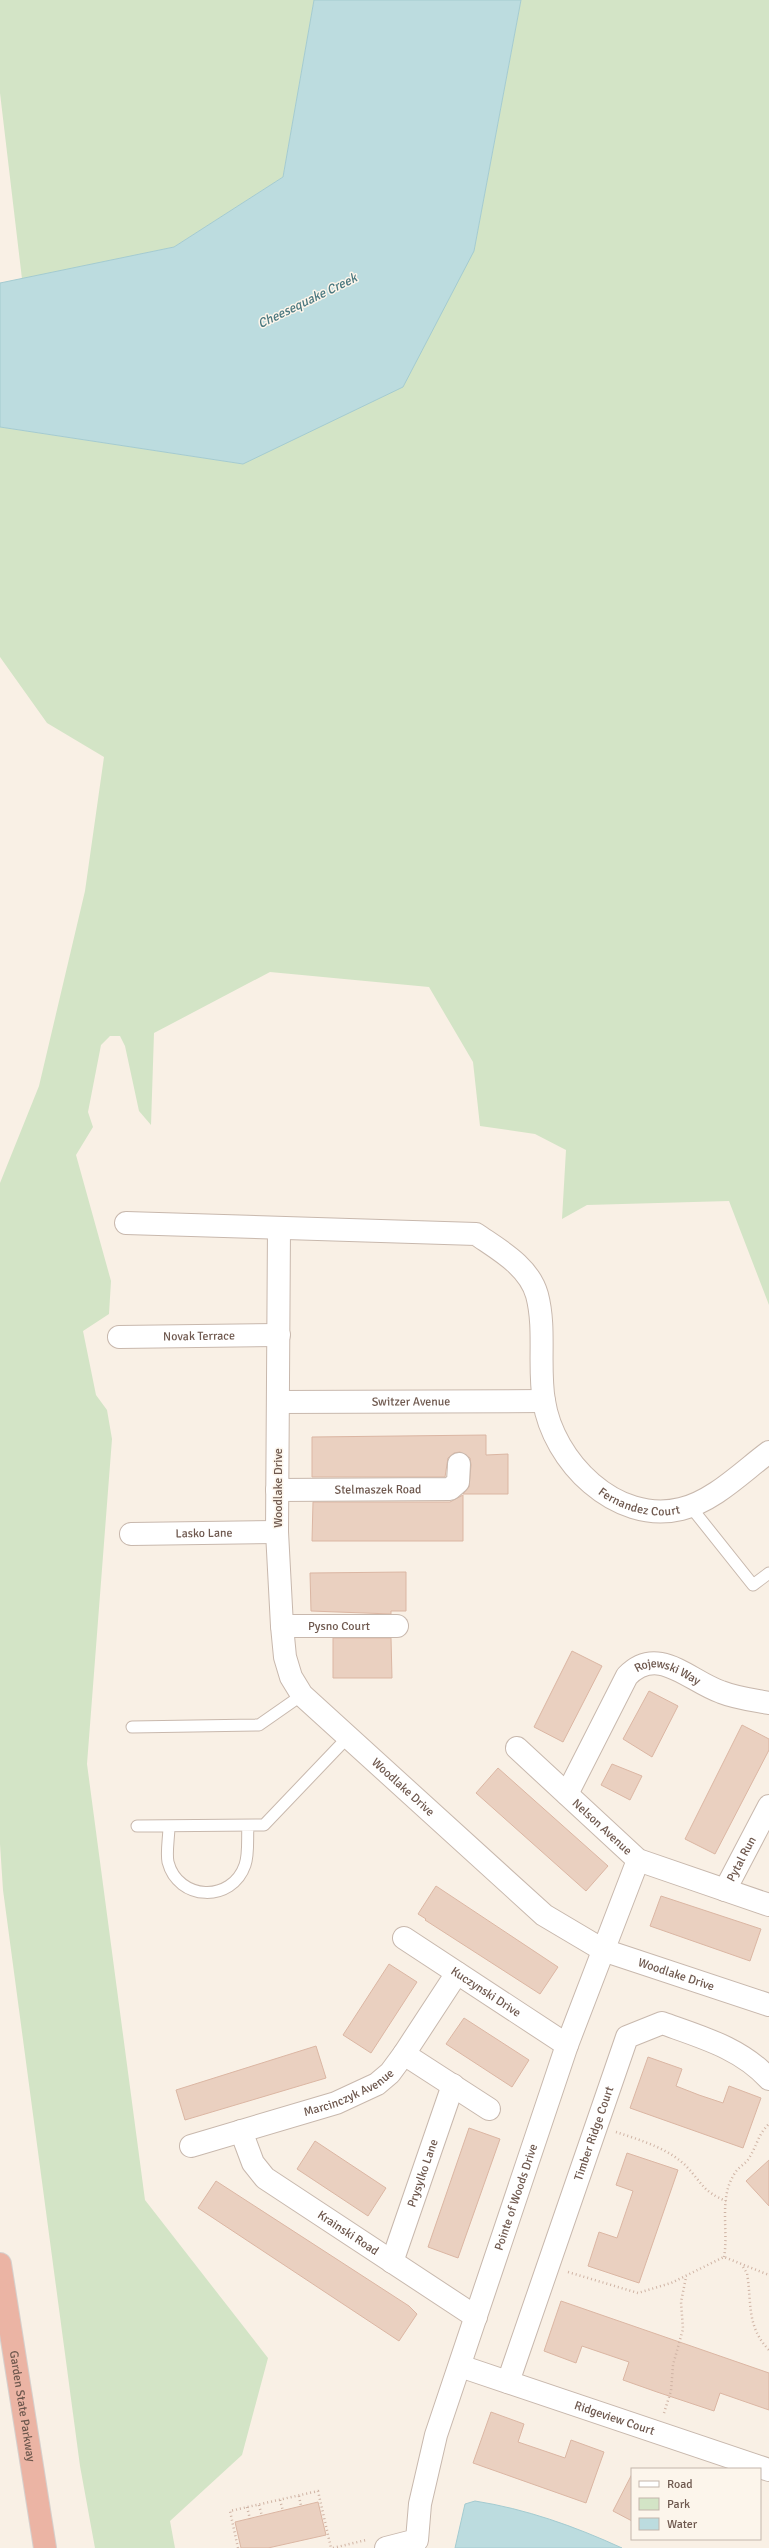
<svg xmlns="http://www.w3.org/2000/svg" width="769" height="2548" font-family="Signika,sans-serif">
<rect width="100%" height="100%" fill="#f9f0e5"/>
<!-- green -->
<path fill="#d3e4c6" d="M0 0H314L283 177 174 247 22 279 0 93Z
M521 0H769V1305L729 1201 587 1205 562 1219 566 1150 535 1134 480 1126 473 1062 429 987 270 972 154 1033 151 1125 139 1111 125 1046 120 1036H110L101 1045 88 1112 93 1127 76 1155 111 1281 109 1314 83 1331 96 1395 107 1410 112 1439 87 1764 145 2200 268 2358 242 2455 170 2521 175 2548H95L80 2466 3 1890 0 1844V1183L39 1086 85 891 104 757 47 723 0 657V427L243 464 474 251Z"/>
<!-- water -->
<path fill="#bcdcdf" stroke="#a4cbd0" d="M314 0H521L474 251 403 387 243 464 0 427V283L174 247 283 177Z
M475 2501C526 2509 574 2526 622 2548H455L465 2504Z"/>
<!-- building -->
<path fill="#ead0c0" stroke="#dbb6a3" d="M486 1435V1455L508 1454V1494H463L469 1487 471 1465 470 1458 460 1452 454 1453 448 1458 445 1477H312V1437Z
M463 1495V1541H312L313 1502H450Z
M406 1572V1611H391V1614L311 1611 310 1573Z
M333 1638H391L392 1678H333Z
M572 1651 602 1666 563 1742 534 1727Z
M649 1691 678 1706 652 1757 623 1739Z
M742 1725 769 1739V1750L715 1854 685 1839Z
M612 1764 642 1776 630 1800 601 1785Z
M498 1768 608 1866 586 1891 476 1793Z
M436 1886 558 1967 540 1994 425 1920 426 1919 418 1914Z
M661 1896 761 1929 750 1961 650 1926Z
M389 1964 417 1982 371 2053 343 2035Z
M464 2018 529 2060 512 2087 446 2044Z
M316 2046 326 2078 185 2120 176 2090Z
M648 2057 682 2069 676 2086 699 2095 723 2103 729 2086 761 2098 743 2148 630 2108Z
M469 2128 500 2139 458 2258 428 2247Z
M315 2141 386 2188 368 2216 297 2169Z
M627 2153 678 2170 639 2283 588 2266 599 2232 617 2238 633 2191 616 2185Z
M769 2160V2206L746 2181Z
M216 2181 409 2306 417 2314 399 2341 198 2208Z
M561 2301 769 2373V2410L720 2393 714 2411 657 2392 623 2380 629 2362 582 2346 576 2363 544 2351Z
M491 2412 524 2424 518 2442 565 2458 571 2440 604 2452 586 2503 473 2463Z
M632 2474V2521L613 2511Z
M318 2502 326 2535 268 2548H241L235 2522Z"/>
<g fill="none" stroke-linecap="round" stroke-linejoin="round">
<defs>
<path id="lane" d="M690 1506 753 1585 769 1573
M132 1727 259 1725 302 1695
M137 1826 264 1825 348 1737
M169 1826C169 1837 166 1852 168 1862 178 1901 232 1903 245 1865 249 1854 247 1837 248 1826"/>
<g id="street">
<path id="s1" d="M126 1223 476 1234C499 1250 529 1266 537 1295 546 1329 538 1367 544 1401 553 1461 616 1525 681 1509 714 1501 742 1472 769 1452"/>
<path id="s2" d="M279 1228 277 1532 282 1626 285 1657 291 1677 302 1695 544 1915 603 1950 769 2005"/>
<path id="s3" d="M119 1337 279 1335"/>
<path id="s4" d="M278 1402 544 1401"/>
<path id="s5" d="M277 1490 450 1489 458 1482 459 1464"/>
<path id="s6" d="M131 1534 277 1532"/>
<path id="s7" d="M282 1626H397"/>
<path id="s8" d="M517 1748 638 1860 769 1905"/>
<path id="s9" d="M567 1794 627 1676C658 1644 689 1681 721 1692 736 1698 753 1700 769 1703"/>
<path id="s10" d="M725 1890 769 1806"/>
<path id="s11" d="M404 1938 567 2045"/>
<path d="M404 2054 489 2109"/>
<path id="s12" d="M241 2131 253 2163 265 2178 476 2317"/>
<path id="s13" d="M191 2146 336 2103 377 2084 390 2073 404 2054 457 1973"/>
<path id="s14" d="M392 2262 453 2085"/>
<path id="s15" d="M460 2366 769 2470"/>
<path id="s16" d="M508 2382 627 2037 662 2023C701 2037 741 2048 769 2079"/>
<path id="s17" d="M386 2548 417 2540 420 2504 436 2435 567 2045 638 1860"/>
</g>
<g id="highway">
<path id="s18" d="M0 2264 45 2548"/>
</g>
</defs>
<!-- lane casing -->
<use href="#lane" stroke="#c8b8ad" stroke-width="13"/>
<!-- street casing -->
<use href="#street" stroke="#c8b8ad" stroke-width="24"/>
<!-- highway casing -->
<use href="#highway" stroke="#d6d0cd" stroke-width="24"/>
<!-- path -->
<path stroke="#cfb3a4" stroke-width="2.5" stroke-dasharray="1 3" stroke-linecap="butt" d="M616 2132C640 2140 670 2149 687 2167 703 2184 702 2191 726 2201
M724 2257C729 2231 718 2198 735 2173 738 2167 746 2164 749 2158 757 2146 758 2134 769 2124
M743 2267 747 2273C752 2303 746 2326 769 2350
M568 2272 638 2293 671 2283 724 2257 769 2275
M664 2413 671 2391 673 2365 683 2329 681 2302 686 2277
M299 2496 301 2506
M280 2500 283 2511
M259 2505 262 2516
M247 2507 250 2519
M238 2548 230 2511 318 2491 331 2548
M333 2548 366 2540"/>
<!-- lane -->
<use href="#lane" stroke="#fff" stroke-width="11"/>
<!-- street -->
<use href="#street" stroke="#fff" stroke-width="22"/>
<!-- highway -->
<use href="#highway" stroke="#ebb4a4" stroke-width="22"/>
</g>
<g text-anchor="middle" stroke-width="3" stroke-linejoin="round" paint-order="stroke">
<!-- street labels -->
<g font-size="12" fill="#6e584e" stroke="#fcf5eb">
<text dy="4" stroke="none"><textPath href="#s3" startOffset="80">Novak Terrace</textPath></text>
<text dy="4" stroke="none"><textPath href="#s4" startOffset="133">Switzer Avenue</textPath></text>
<text transform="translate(278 1488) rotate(-90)" y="4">Woodlake Drive</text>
<text dy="4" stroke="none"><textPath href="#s5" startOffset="101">Stelmaszek Road</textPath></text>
<text dy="4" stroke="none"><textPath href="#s1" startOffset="695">Fernandez Court</textPath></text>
<text dy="4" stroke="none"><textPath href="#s6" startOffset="73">Lasko Lane</textPath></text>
<text dy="4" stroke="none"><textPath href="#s7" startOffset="57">Pysno Court</textPath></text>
<text dy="4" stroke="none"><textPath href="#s9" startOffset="178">Rojewski Way</textPath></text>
<text dy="4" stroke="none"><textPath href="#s2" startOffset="608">Woodlake Drive</textPath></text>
<text dy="4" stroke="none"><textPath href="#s8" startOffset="116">Nelson Avenue</textPath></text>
<text dy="4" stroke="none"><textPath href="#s10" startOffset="35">Pytal Run</textPath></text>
<text dy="4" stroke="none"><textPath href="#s2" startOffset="944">Woodlake Drive</textPath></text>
<text dy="4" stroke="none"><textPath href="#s11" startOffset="98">Kuczynski Drive</textPath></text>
<text dy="4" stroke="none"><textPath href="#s13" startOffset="167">Marcinczyk Avenue</textPath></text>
<text dy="4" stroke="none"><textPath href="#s16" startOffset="263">Timber Ridge Court</textPath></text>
<text dy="4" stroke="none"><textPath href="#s14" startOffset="94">Prysylko Lane</textPath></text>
<text dy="4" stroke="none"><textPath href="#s17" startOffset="390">Pointe of Woods Drive</textPath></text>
<text dy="4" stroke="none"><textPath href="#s12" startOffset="153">Krainski Road</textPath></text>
<text dy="4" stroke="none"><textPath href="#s18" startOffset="144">Garden State Parkway</textPath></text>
<text dy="4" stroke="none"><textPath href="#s15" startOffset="163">Ridgeview Court</textPath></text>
</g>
<!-- water labels -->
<g font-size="13" font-style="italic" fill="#4b787f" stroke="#fcf5eb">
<text transform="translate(307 300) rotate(-26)" y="5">Cheesequake Creek</text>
</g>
</g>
<!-- legend -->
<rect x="631" y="2468" width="130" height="72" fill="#fcf5eb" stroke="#c3b6ac"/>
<rect x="639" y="2481" width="20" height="6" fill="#ffffff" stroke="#c3b6ac"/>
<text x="667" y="2488" font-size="12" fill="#6e584e">Road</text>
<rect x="639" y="2498" width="20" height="12" fill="#d3e4c6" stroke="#c3b6ac"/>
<text x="667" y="2508" font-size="12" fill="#6e584e">Park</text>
<rect x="639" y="2518" width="20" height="12" fill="#bcdcdf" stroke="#c3b6ac"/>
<text x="667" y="2528" font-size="12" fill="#6e584e">Water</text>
</svg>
